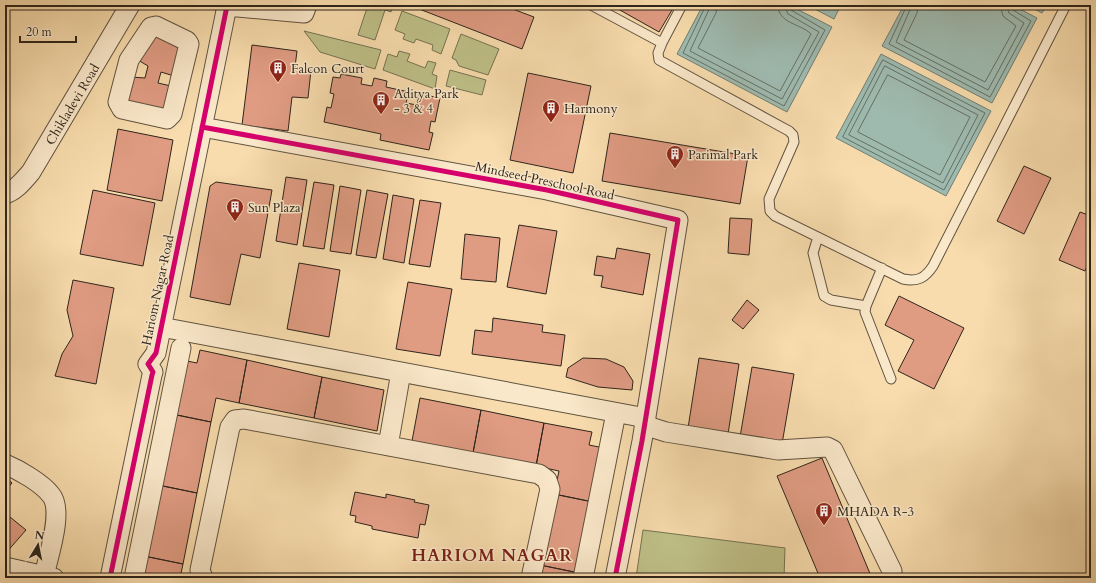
<svg xmlns="http://www.w3.org/2000/svg" width="1096" height="583" font-family="Cardo,serif">
<rect width="100%" height="100%" fill="#f8dcad"/>
<filter id="stains"><feTurbulence type="fractalNoise" baseFrequency=".005" numOctaves="4"/><feColorMatrix values="0 0 0 0 .2 0 0 0 0 .09 0 0 0 0 .02 0 0 0 .5 -.17"/></filter>
<radialGradient id="worn" r=".72"><stop offset=".6" stop-color="#630" stop-opacity="0"/><stop offset="1" stop-color="#630" stop-opacity=".3"/></radialGradient>
<!-- green -->
<path fill="#bfc088" stroke="#767252" d="M368 5H393L391 12 385 10 375 40 358 35Z
M402 11 450 29 441 54 432 50 433 45 416 39 414 43 403 39 405 34 395 30Z
M304 31 381 50 375 69 320 52Z
M461 34 499 49 488 75 459 66 456 60 452 58Z
M399 51 410 54 407 61 425 68 428 61 436 63 432 74 437 76 435 89 383 70 388 54 397 57Z
M450 70 486 80 482 95 446 86Z
M643 530 785 548 784 578H636Z"/>
<!-- water -->
<path fill="#9ebaaf" stroke="#717e74" d="M703 5H789L832 27 787 112 677 54Z
M807 5H841L834 19Z
M904 5H1012L1037 18 992 103 882 46Z
M1027 5H1047L1042 13Z
M881 54 991 111 946 196 836 138Z"/>
<g fill="none" stroke-linecap="round" stroke-linejoin="round">
<!-- shore -->
<path stroke="#667065" stroke-width="1" d="M706 5 683 53 784 106 825 30 791 10 789 5
M711 5 690 51 782 99 819 32 788 14 784 5
M717 5 716 13 698 48 780 91 811 34C800 23 778 24 778 5
M907 5 889 44 990 97 1031 21 1013 10 1011 5
M912 5 896 42 988 90 1024 23 1009 13 1006 5
M918 5 917 13 904 40 985 82 1016 26 1003 16 1000 5
M883 60 985 113 944 190 843 137Z
M885 66 978 115 943 183 849 135Z
M888 75 970 117 940 175 858 132Z"/>
</g>
<!-- building -->
<path fill="#e09c83" stroke="#2e251b" d="M409 5H502L534 17 522 49Z
M611 5H663L672 10 659 32Z
M155 31 182 44 174 76 161 72 158 83 171 86 164 114 123 106 131 77 145 78 148 66 138 60Z
M252 45 297 51 295 67 311 70 308 98 292 97 288 131 242 125Z
M528 73 591 86 573 173 510 160Z
M341 74 362 78 361 84 372 86 374 78 387 81 386 87 409 92 406 103 417 105 419 94 440 98 435 122 431 121 429 132 433 133 429 150 380 140 381 134 324 122 327 107 331 108 334 94 330 93 333 77 340 78Z
M118 129 173 140 162 201 107 190Z
M610 133 748 156 740 204 602 181Z
M1024 166 1051 178 1024 234 997 221Z
M286 177 307 180 297 245 276 241Z
M216 182 272 190 260 258 241 254 230 305 190 297 210 186Z
M314 182 334 185 324 249 303 246Z
M340 186 361 190 351 254 330 251Z
M93 190 155 203 143 266 80 254Z
M367 190 388 194 376 258 356 255Z
M393 195 414 199 404 263 383 259Z
M420 200 441 203 430 267 409 264Z
M1080 212 1091 216V257L1085 271 1059 260Z
M730 218 752 219 749 255 728 253Z
M519 225 557 231 546 294 507 287Z
M465 234 500 238 496 282 461 279Z
M617 248 650 254 643 295 601 287 603 276 594 275 597 256 615 259Z
M299 263 340 270 329 337 287 329Z
M73 280 114 288 96 384 55 376 62 354 73 336 67 310Z
M408 282 452 289 440 356 396 349Z
M899 296 964 328 934 389 898 371 914 340 885 325Z
M747 300 759 310 743 329 732 320Z
M493 318 543 325 542 332 565 335 561 366 472 354 475 330 492 332Z
M200 350 247 360 239 403 216 398 211 422 172 414 182 360 197 363Z
M583 358 606 359 624 367 633 381 632 390 598 387 566 377 568 368Z
M699 358 739 364 728 434 688 428Z
M247 360 322 377 314 418 239 403Z
M752 367 794 374 782 444 740 437Z
M322 377 384 390 377 431 314 418Z
M420 398 481 410 473 453 412 441Z
M481 410 544 423 536 466 473 453Z
M172 414 211 422 197 493 158 485Z
M544 423 592 432 589 445 604 448 593 502 554 494 559 471 536 466Z
M822 458 871 576 865 578H820L777 476Z
M5 477 12 483 5 491Z
M158 485 197 493 183 564 144 556Z
M355 492 386 498V494L415 500 414 502 429 505 425 525 420 524 418 538 372 529V526L355 522 356 516 350 515Z
M554 494 593 502 579 573 540 565Z
M5 513 26 530 5 554Z
M144 556 183 564 180 578H139Z
M540 565 579 573 578 578H537Z"/>
<g fill="none" stroke-linecap="round" stroke-linejoin="round">
<defs>
<path id="lane" d="M591 5 662 43 682 5
M662 43 658 53 659 60 789 131 793 135 794 142 769 199 770 211 775 216 903 279C918 282 925 278 933 266L1066 5
M818 237 813 253 824 296 831 300 866 306
M882 268 866 306 865 312 891 379"/>
<path id="street" d="M227 6 304 13 307 5
M156 26 187 41 189 44 172 114 167 119 122 109 118 102 129 60 151 27Z
M202 127 547 190 678 220 642 441 615 578
M5 194C16 191 24 180 31 172L130 5
M161 327 646 418
M644 425 666 432 778 450 827 447 833 450 892 571
M388 446 401 372
M5 464C19 470 42 483 51 495 64 511 48 557 44 576
M5 567 54 578
M110 578 152 375 153 372 148 364 156 353 227 6 224 5
M134 578 181 348
M203 578 200 570 230 427 235 420 244 419 539 474 547 480 550 489 531 578
M583 578 616 413"/>
</defs>
<!-- lane casing -->
<use href="#lane" stroke="#605340" stroke-width="11"/>
<!-- street casing -->
<use href="#street" stroke="#605340" stroke-width="21"/>
<!-- lane -->
<use href="#lane" stroke="#fae8ca" stroke-width="9"/>
<!-- street -->
<use href="#street" stroke="#fae8ca" stroke-width="19"/>
<defs>
<path id="cycleway" d="M202 127 547 190 678 220 642 441 615 578
M110 578 152 375 153 372 148 364 156 353 227 6 224 5"/>
</defs>
<!-- cycleway casing -->
<use href="#cycleway" stroke="#fae8ca" stroke-width="8"/>
<!-- cycleway -->
<use href="#cycleway" stroke="#d6006c" stroke-width="5"/>
</g>
<!-- icons -->
<defs>
<symbol id="building-pin" viewBox="-11 -11 22 30"><path d="M0 17L-7.5 6A9.5 9.5 0 1 1 7.5 6Z" fill="#8f2418" stroke="#fae8ca"/><path d="M-4-6H4V6H1V3H-1V6H-4ZM-2.5-4.3h1.7v1.8h-1.7ZM.8-4.3h1.7v1.8H.8ZM-2.5-1h1.7V.8h-1.7ZM.8-1h1.7V.8H.8Z" fill="#fff"/></symbol>
</defs>
<g fill-rule="evenodd">
<use href="#building-pin" x="268" y="58" width="20" height="27"/>
<use href="#building-pin" x="371" y="90" width="20" height="27"/>
<use href="#building-pin" x="541" y="98" width="20" height="27"/>
<use href="#building-pin" x="665" y="144" width="20" height="27"/>
<use href="#building-pin" x="225" y="197" width="20" height="27"/>
<use href="#building-pin" x="814" y="501" width="20" height="27"/>
</g>
<g text-anchor="middle" stroke-width="3" stroke-linejoin="round" paint-order="stroke">
<!-- poi labels -->
<g font-size="13" fill="#2e251b" stroke="#fae8ca" text-anchor="start">
<text x="291" y="73">Falcon Court</text>
<text x="394" y="98">Aditya Park<tspan x="394" dy="15">- 3 &amp; 4</tspan></text>
<text x="564" y="113">Harmony</text>
<text x="688" y="159">Parimal Park</text>
<text x="248" y="212">Sun Plaza</text>
<text x="837" y="516">MHADA R-3</text>
</g>
<!-- street labels -->
<g font-size="13" fill="#2e251b" stroke="#fae8ca">
<text transform="translate(72 104) rotate(-59)" y="5">Chikladevi Road</text>
<text transform="translate(545 180) rotate(12)" y="5">Mindseed Preschool Road</text>
<text transform="translate(157 290) rotate(-78)" y="5">Hariom Nagar Road</text>
</g>
<!-- district labels -->
<g font-size="17" font-weight="bold" letter-spacing="1" fill="#7a1f14" stroke="#fae8ca">
<text x="492" y="561">HARIOM NAGAR</text>
</g>
</g>
<!-- margin -->
<rect width="1096" height="583" fill="none" stroke="#f8dcad" stroke-width="20"/>
<rect x="6" y="6" width="1084" height="571" fill="none" stroke="#2e251b" stroke-width="2"/>
<rect x="10" y="10" width="1076" height="563" fill="none" stroke="#2e251b"/>
<!-- north arrow -->
<g transform="translate(38 545) rotate(10)" stroke="#fae8ca" stroke-width="3" paint-order="stroke">
<path d="M0-3L7 15L0 10L-7 15Z" fill="#2e251b"/>
<text y="-6" font-size="11" font-weight="bold" text-anchor="middle" fill="#2e251b">N</text>
</g>
<!-- scale -->
<path d="M20 36v6h56v-6" fill="none" stroke="#2e251b" stroke-width="2"/>
<text x="26" y="36" font-size="12" fill="#2e251b" stroke="#fae8ca" stroke-width="3" paint-order="stroke">20 m</text>
<rect width="100%" height="100%" filter="url(#stains)"/>
<rect width="100%" height="100%" fill="url(#worn)"/>
</svg>
